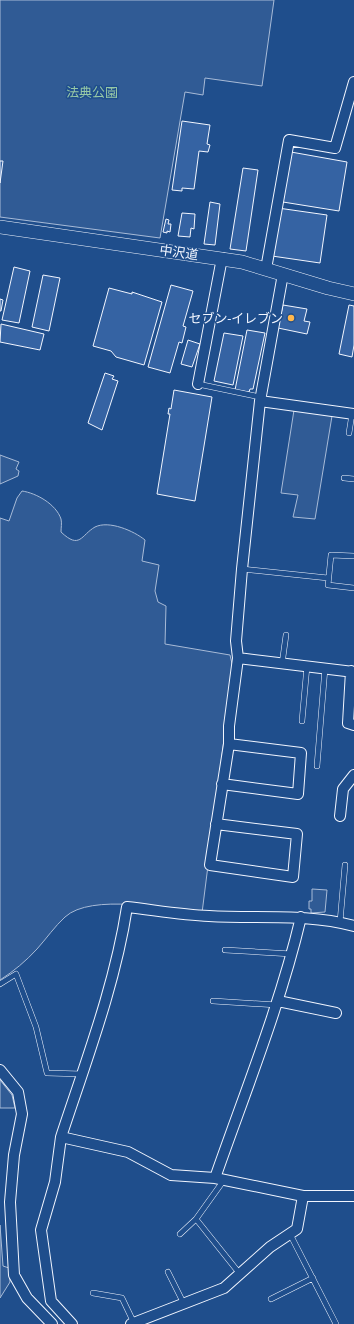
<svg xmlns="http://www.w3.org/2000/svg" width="354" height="1324" font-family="Roboto,'Noto Sans JP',sans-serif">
<rect width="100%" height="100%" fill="#1f4e8c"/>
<!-- green -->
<path fill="#305b95" stroke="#a8bbd7" d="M0 0H274L262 86 205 78 203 95 185 92 160 238 0 217Z
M294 410 332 416 315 519 293 517 298 495 281 493Z
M0 455 19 462 16 469 19 471 18 476 0 484Z
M22 491C36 493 56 504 61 519 62 523 61 528 61 532 80 550 81 535 95 527 109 520 134 531 145 540L142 561 159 565 155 591 158 602 166 606 165 644 230 655 233 668 202 913C168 909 91 893 65 917 55 926 46 939 37 949 26 961 14 971 0 980V518L9 521 17 498Z
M312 889 327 890 325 912 311 913V909H309V901H312Z
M0 1080 12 1095 15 1108H0Z
M0 1225 3 1266 9 1268 10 1282 0 1298Z"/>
<!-- building -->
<path fill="#3563a3" stroke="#f2f6ff" d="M182 121 210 125 207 144 210 145 208 152 199 151 194 189 182 188V191L172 190Z
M291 152 347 162 339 211 283 202Z
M0 161H3L0 183Z
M243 168 258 170 246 251 230 249Z
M210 202 220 204 215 245 204 244Z
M278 208 327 215 320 263 272 256Z
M182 213 195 214 194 229 191 228 190 237 178 236Z
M166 219 169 220 168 224H171L170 232 167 231V233L163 232Z
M14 267 30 271 19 323 2 320Z
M43 275 60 278 49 331 32 327Z
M171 285 193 291 183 326 186 327 182 343 179 342 170 373 148 367Z
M109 288 132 294V292L162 302 144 365 116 357 111 351 93 346Z
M0 299 3 300 1 311H0Z
M283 305 307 309 304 321 310 322 307 334 278 328Z
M349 305 354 306V345L352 357 339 354Z
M1 324 44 334 40 350 0 342Z
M247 330 265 333 253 389H250L249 392 235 390Z
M224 333 243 336 233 385 214 381Z
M188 340 200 344 192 367 181 364Z
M105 373 114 376 112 379 118 381 102 430 88 423Z
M174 390 212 397 195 501 157 494 170 414H168L169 408 171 409Z"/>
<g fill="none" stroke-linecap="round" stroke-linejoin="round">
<defs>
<path id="lane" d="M198 384 260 397
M349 433 352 414
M344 478 354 479
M354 556 331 555 328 585 354 588
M242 569 328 578
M282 664 286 635
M302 721 307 666
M317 766 325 668
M340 922 345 865
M225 950 292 954
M0 984 16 974 36 1027 47 1073 82 1074
M213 1001 277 1005
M224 1180 196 1219 240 1274
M180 1234 196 1219
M290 1234 336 1324
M168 1272 184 1304
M93 1293 122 1298 134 1323
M271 1299 313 1278"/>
<path id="street" d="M266 269 289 140 335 148 354 82
M198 384 222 258
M260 401 354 414
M238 658 354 672
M351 671 348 723 354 725
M222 784 298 794 301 753 229 744
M340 816 343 789 354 775
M216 824 297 834 293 877 210 865 229 744V726L238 658 236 641 242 569 260 401 283 274
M354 926C307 913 257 919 209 916 182 915 154 910 127 907 115 985 86 1061 61 1137L128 1152 171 1175 215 1178 303 1196H354
M278 1001 336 1013
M0 1070 18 1092 22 1114 14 1155 10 1202 14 1275 27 1298 52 1324
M61 1137 55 1182 41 1230 51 1301 72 1324
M215 1178C245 1092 280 1006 301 917
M131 1324 224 1288 270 1247 297 1229 303 1196"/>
<path id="secondary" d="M0 227 242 262 328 288 354 294"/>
</defs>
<!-- lane casing -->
<use href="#lane" stroke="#f2f6ff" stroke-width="6"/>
<!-- street casing -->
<use href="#street" stroke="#f2f6ff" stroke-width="12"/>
<!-- secondary casing -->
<use href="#secondary" stroke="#f2f6ff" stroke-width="14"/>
<!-- lane -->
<use href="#lane" stroke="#1f4e8c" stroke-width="5"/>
<!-- street -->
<use href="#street" stroke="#1f4e8c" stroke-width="10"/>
<!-- secondary -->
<use href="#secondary" stroke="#1f4e8c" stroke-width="13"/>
</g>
<!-- markers -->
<circle fill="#ffb74d" stroke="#1f4e8c" stroke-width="1.5" cx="291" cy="318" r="4"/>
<g text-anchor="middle" stroke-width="3" stroke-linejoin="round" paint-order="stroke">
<!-- park labels -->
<g font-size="13" fill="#97c8a6" stroke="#1f4e8c">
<text x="92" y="97">法典公園</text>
</g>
<!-- street labels -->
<g font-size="13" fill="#f2f6ff" stroke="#1f4e8c">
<text transform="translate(179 252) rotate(8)" y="5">中沢道</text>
</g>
<!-- poi labels -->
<g font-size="13" fill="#f2f6ff" stroke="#1f4e8c" text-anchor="end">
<text x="283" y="323">セブン-イレブン</text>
</g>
</g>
</svg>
